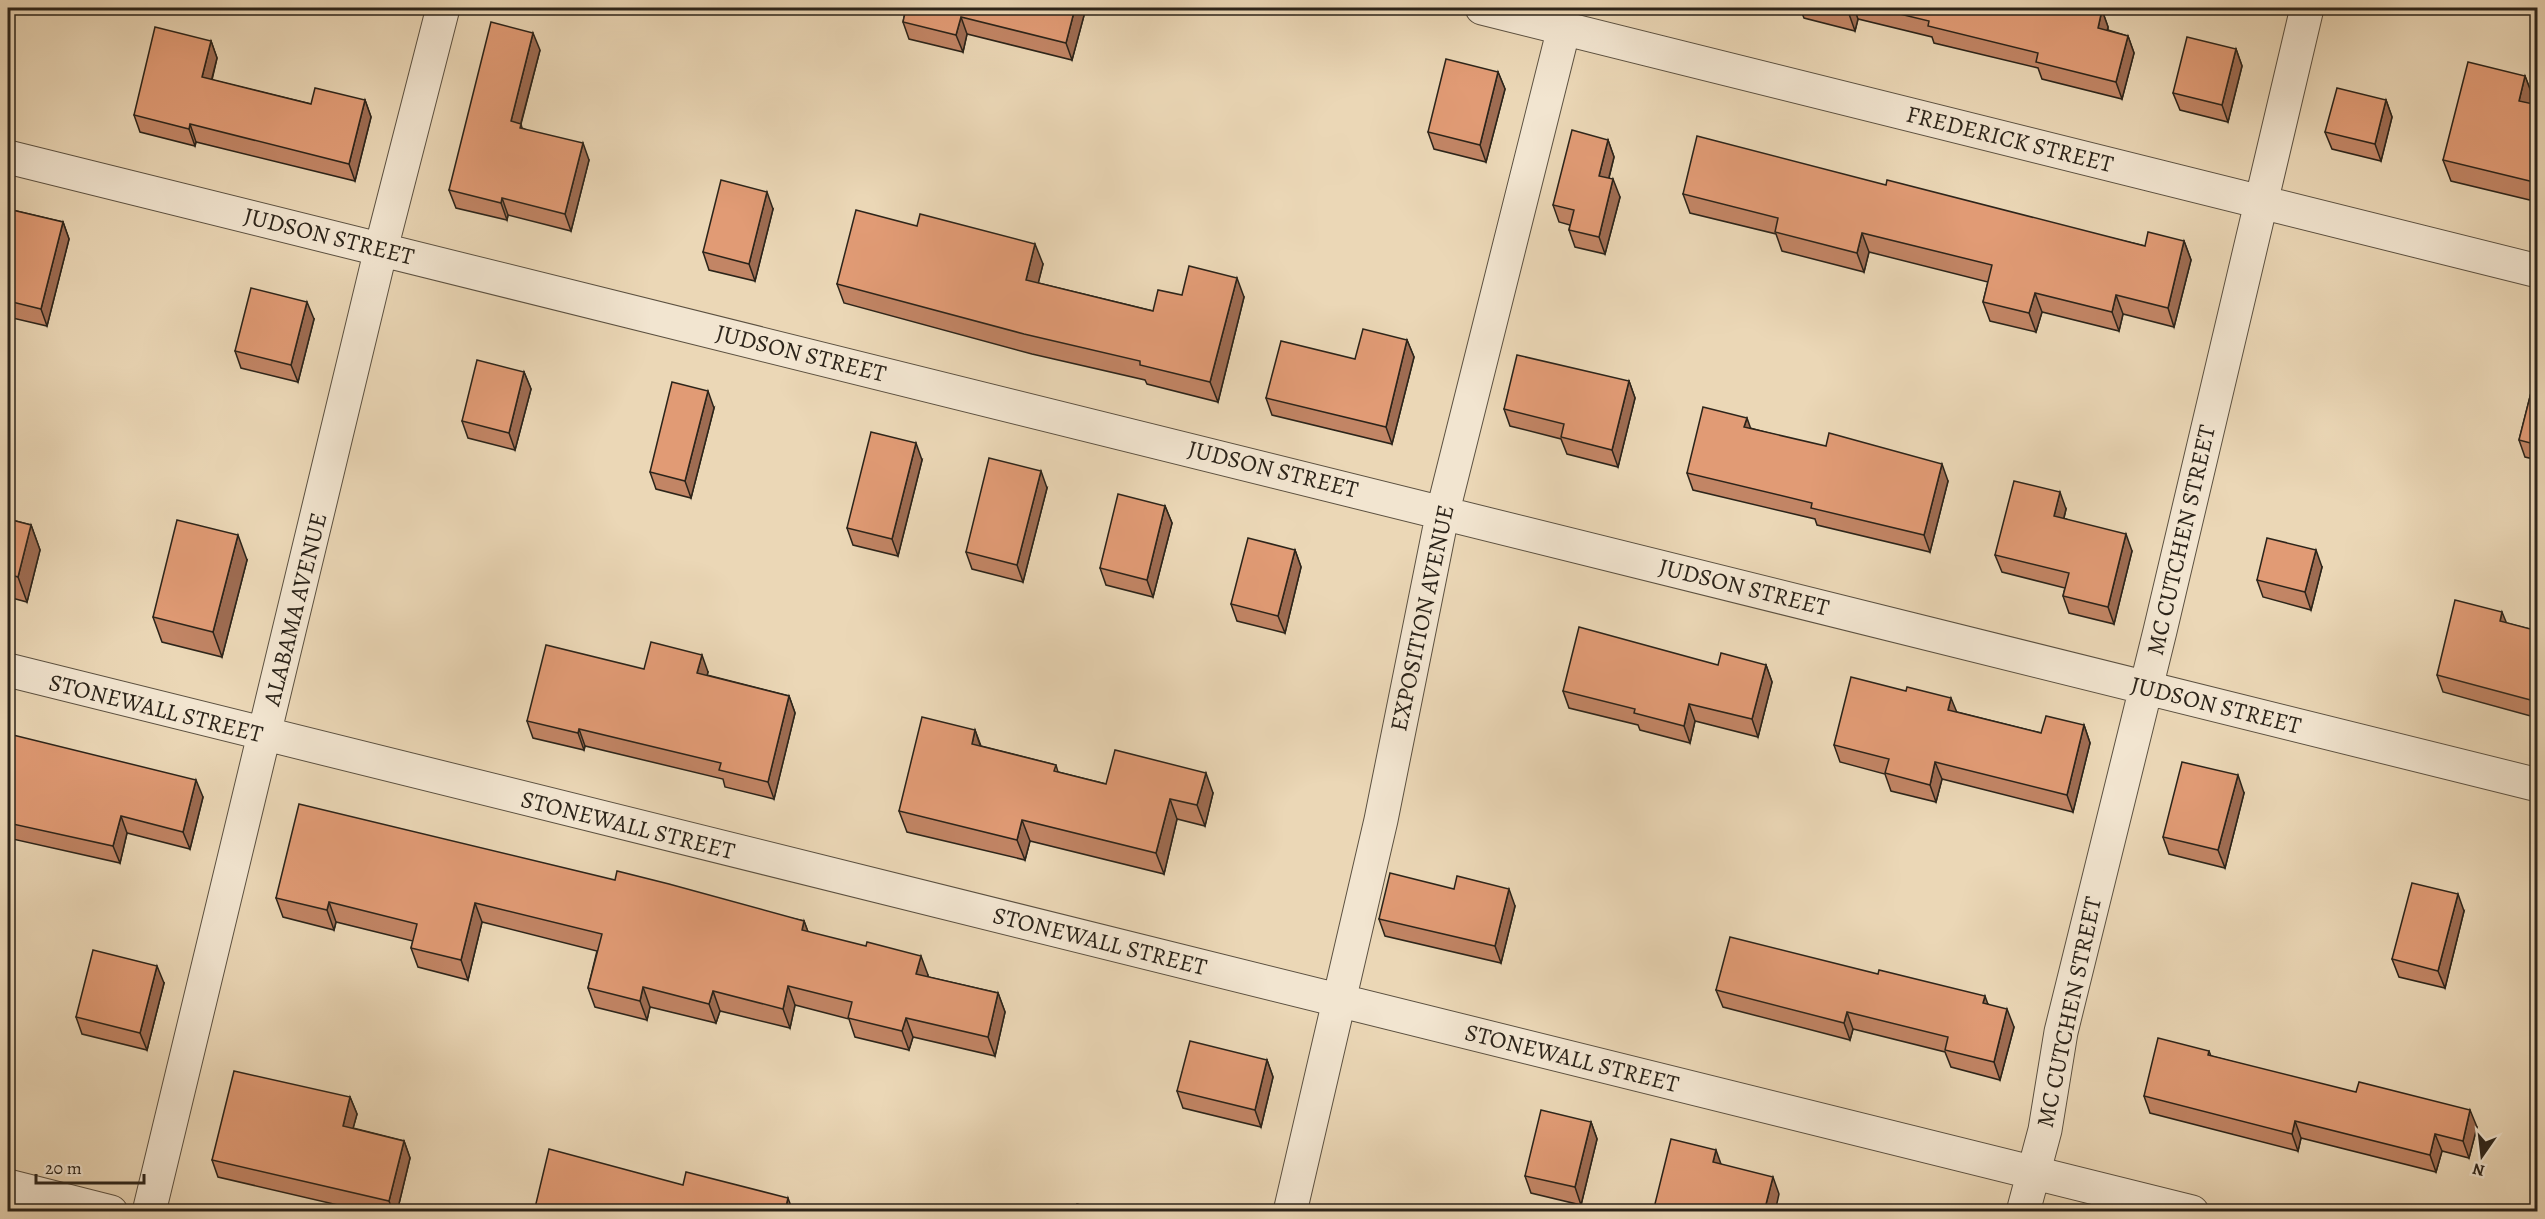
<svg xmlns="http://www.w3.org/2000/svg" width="2545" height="1219" font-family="Alegreya,serif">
<rect width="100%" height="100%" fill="#ebd7b6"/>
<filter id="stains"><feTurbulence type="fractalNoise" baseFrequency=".00333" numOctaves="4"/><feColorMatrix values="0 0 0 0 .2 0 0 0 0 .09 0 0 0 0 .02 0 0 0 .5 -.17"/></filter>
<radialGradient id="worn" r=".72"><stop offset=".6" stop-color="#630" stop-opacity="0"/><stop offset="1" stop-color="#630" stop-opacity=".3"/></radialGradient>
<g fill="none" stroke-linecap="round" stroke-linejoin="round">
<defs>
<path id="minor" d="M1482 8 2538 271
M8 157 2538 785
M8 670 2192 1212
M8 1186 111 1212
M149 1212 381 249 443 8
M1290 1212 1381 820 1443 511 1564 28
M2023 1212 2045 1130 2061 1032 2160 631 2307 8"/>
</defs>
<!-- minor casing -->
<use href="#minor" stroke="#5c5141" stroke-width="35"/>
<!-- minor -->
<use href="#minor" stroke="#f2e5d0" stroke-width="33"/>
</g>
<!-- wall -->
<path fill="#c28565" stroke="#2c241a" stroke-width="1.5" d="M906 8H1086L1072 60 967 34 963 52 909 39 903 22Z
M1800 8H2094L2102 10 2108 27V30L2128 36 2134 53 2122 99 2042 79 2038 68 1934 43 1932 37 1858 19 1855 31 1804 18Z
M211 41 217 58 212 80 311 104 365 100 371 117 355 181 196 142 195 146 140 132 134 115Z
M2236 49 2242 66 2228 122 2180 110 2173 93Z
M540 50 521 124 522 128 589 160 571 231 508 215 507 220 456 208 449 190Z
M1498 72 1505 89 1486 162 1434 149 1428 132Z
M2525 76 2533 97 2531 104 2538 105V202L2451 181 2443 160Z
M2386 100 2392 117 2381 161 2332 149 2325 132Z
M1608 140 1614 157 1609 178 1620 197 1605 254 1575 247 1569 230 1570 225 1559 222 1553 205Z
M1886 185 2145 246 2184 241 2191 260 2174 327 2123 314 2119 331 2042 312 2036 332 1990 321 1983 302 1988 282 1869 252 1864 272 1782 251 1776 234 1690 213 1683 194Z
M8 209 63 222 69 239 47 326 8 317Z
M773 209 755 281 709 270 703 252Z
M1043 264 1038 283 1153 311 1182 295 1244 297 1218 402 1147 384 1145 380 1032 354 844 303 837 284Z
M314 319 298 382 241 368 235 351Z
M1407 340 1414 357 1392 444 1272 415 1266 398 1355 359Z
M2538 365V460L2525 457 2519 440Z
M524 372 531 389 515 450 468 438 462 421Z
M1629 381 1635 398 1618 467 1567 454 1561 439 1510 426 1504 409Z
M714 408 691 498 656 489 650 472Z
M1750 428 1948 481 1930 552 1817 525 1815 519 1693 490 1687 473Z
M922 460 898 556 853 545 847 528Z
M1047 488 1023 582 972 569 966 552Z
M1165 506 1172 523 1153 597 1106 585 1100 568Z
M2066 509 2064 518 2132 551 2114 624 2069 613 2063 596 2065 588 2002 572 1995 555Z
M8 519 31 525 40 550 27 602 8 597Z
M1295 550 1301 567 1285 633 1237 621 1231 604Z
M247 560 222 657 162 642 153 617Z
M2322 567 2311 610 2263 597 2257 580Z
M2506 623 2538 631V718L2443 692 2437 675Z
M1718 665H1766L1772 682 1758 737 1695 721 1690 743 1640 730 1638 725 1569 708 1563 691Z
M644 669 708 672 707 675 789 696 795 713 774 799 725 787 723 779 585 746 584 750 533 738 527 721Z
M1906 691 1957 712 2041 733 2084 725 2090 743 2073 812 1942 779 1936 802 1891 791 1885 774 1840 762 1834 745Z
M975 730 981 746 1056 765 1058 772 1106 784 1213 793 1205 826 1177 819 1164 874 1030 841 1025 860 907 832 899 811Z
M8 756 203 797 190 849 127 833 120 863 8 838Z
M2244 793 2225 868 2169 854 2163 837Z
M615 880 804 921 808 932 928 975V977L998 993 1005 1012 995 1056 913 1037 909 1050 855 1037 849 1019 795 1005 790 1028 720 1011 716 1023 650 1007 647 1020 595 1007 588 988 597 951 482 922 468 980 418 967 411 948 413 941 336 922 334 930 283 917 276 898Z
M1515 906 1501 963 1385 936 1379 919Z
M2464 911 2445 988 2399 977 2392 959Z
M164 983 147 1050 82 1034 76 1017Z
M1716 990 1988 1004 2014 1027 2000 1080 1951 1067 1945 1052 1853 1029 1850 1040 1723 1007Z
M2209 1051 2211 1056 2477 1127 2469 1158 2442 1151 2436 1172 2301 1138 2298 1151 2150 1113 2144 1096Z
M1267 1060 1273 1077 1261 1127 1183 1108 1177 1091Z
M350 1097 357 1114 353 1128 404 1141 410 1158 397 1212H368L218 1177 212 1160Z
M1591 1122 1597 1139 1581 1205 1531 1193 1525 1176Z"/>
<!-- shaded-wall -->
<path fill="#9e6c52" stroke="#2c241a" stroke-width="1.5" d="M1075 8H1086L1072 60 1066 43Z
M1850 8H1854L1858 19 1855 31 1849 14Z
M2102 10 2108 27 2104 44 2098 28Z
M961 17 967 34 963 52 956 35Z
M533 33 540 50 517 138 511 121Z
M2128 36 2134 53 2122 99 2116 82Z
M211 41 217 58 208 94 202 77Z
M2236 49 2242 66 2228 122 2222 105Z
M1498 72 1505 89 1486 162 1480 145Z
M2525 76 2533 97 2527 122 2519 101Z
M365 100 371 117 355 181 349 164Z
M2386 100 2392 117 2381 161 2375 144Z
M190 124 196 142 195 146 189 129Z
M1608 140 1614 157 1605 193 1599 176Z
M583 143 589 160 571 231 565 214Z
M1613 179 1620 197 1605 254 1599 237Z
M767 192 773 209 755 281 749 264Z
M502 198 508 215 507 220 501 203Z
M63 222 69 239 47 326 41 309Z
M1862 233 1869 252 1864 272 1857 253Z
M2184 241 2191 260 2174 327 2168 308Z
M1035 244 1043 264 1034 300 1026 280Z
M1237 278 1244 297 1218 402 1210 382Z
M2035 293 2042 312 2036 332 2029 313Z
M2116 295 2123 314 2119 331 2112 312Z
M307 302 314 319 298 382 291 365Z
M1407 340 1414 357 1392 444 1386 427Z
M524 372 531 389 515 450 509 433Z
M1629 381 1635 398 1618 467 1612 450Z
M708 391 714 408 691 498 685 481Z
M1747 418 1753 435 1744 427Z
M916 443 922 460 898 556 892 539Z
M1942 464 1948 481 1930 552 1924 535Z
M1041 471 1047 488 1023 582 1017 565Z
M2060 492 2066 509 2060 533 2054 516Z
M1165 506 1172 523 1153 597 1147 580Z
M31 525 40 550 27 602 18 577Z
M2126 534 2132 551 2114 624 2108 607Z
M238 535 247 560 222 657 213 632Z
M1295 550 1301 567 1285 633 1278 616Z
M2316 550 2322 567 2311 610 2305 592Z
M2502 612 2509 629 2500 621Z
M702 655 708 672 703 690 697 673Z
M1766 665 1772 682 1758 737 1752 719Z
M789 696 795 713 774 799 768 782Z
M1951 698 1958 715 1948 710Z
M1689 704 1695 721 1690 743 1684 726Z
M2084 725 2090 743 2073 812 2067 795Z
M579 729 585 746 584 750 578 733Z
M975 730 982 751 972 744Z
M1935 762 1942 779 1936 802 1930 785Z
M1206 773 1213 793 1205 826 1197 805Z
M2238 775 2244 793 2225 868 2218 850Z
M196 780 203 797 190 849 183 832Z
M1170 799 1177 819 1164 874 1156 853Z
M121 816 127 833 120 863 113 846Z
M1022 820 1030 841 1025 860 1017 840Z
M1509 889 1515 906 1501 963 1495 946Z
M2458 894 2464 911 2445 988 2438 971Z
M329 902 336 922 334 930 327 910Z
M475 903 482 922 468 980 461 960Z
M804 921 811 940 802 930Z
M921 956 928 975 923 994 916 974Z
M157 966 164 983 147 1050 140 1033Z
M788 986 795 1005 790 1028 783 1009Z
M643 987 650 1007 647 1020 640 1001Z
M713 991 720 1011 716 1023 709 1004Z
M998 993 1005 1012 995 1056 988 1037Z
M1985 996 1991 1013 1983 1003Z
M2007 1009 2014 1027 2000 1080 1994 1062Z
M1847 1012 1853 1029 1850 1040 1844 1023Z
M906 1018 913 1037 909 1050 902 1031Z
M1267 1060 1273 1077 1261 1127 1255 1110Z
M350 1097 357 1114 349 1143 343 1126Z
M2470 1110 2477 1127 2469 1158 2463 1141Z
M2295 1121 2301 1138 2298 1151 2292 1134Z
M1591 1122 1597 1139 1581 1205 1575 1187Z
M2435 1134 2442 1151 2436 1172 2430 1155Z
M404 1141 410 1158 397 1212H393L389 1201Z
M1716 1150 1722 1167 1713 1162Z
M1773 1177 1779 1194 1775 1212H1764Z
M788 1198 793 1212H785Z"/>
<!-- building -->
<path fill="#e19b75" stroke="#2c241a" stroke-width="1.5" d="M906 8H1075L1066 43 961 17 956 35 903 22Z
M1823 8H1850L1849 14Z
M1875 8H2094L2102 10 2098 28 2128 36 2116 82 2036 62 2038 53 1928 26 1929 21Z
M491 22 533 33 511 121 521 124 520 128 583 143 565 214 502 198 501 203 449 190Z
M155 27 211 41 202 77 311 104 315 88 365 100 349 164 190 124 189 129 134 115Z
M2187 37 2236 49 2222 105 2173 93Z
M1446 59 1498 72 1480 145 1428 132Z
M2468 62 2525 76 2519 101 2538 105V183L2443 160Z
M2337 88 2386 100 2375 144 2325 132Z
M1572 130 1608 140 1599 176 1613 179 1599 237 1569 230 1574 210 1553 205Z
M1697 136 1886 185 1887 180 2145 246 2148 232 2184 241 2168 308 2116 295 2112 312 2035 293 2029 313 1983 302 1992 265 1862 233 1857 253 1775 232 1778 218 1683 194Z
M721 180 767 192 749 264 703 252Z
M8 209 63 222 41 309 8 301Z
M856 210 917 226 920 214 1035 244 1026 280 1153 311 1158 290 1182 295 1189 266 1237 278 1210 382 1140 365V361L1024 334 837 284Z
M251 288 307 302 291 365 235 351Z
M1363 329 1407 340 1386 427 1266 398 1281 341 1355 359Z
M1517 355 1629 381 1612 450 1561 437 1564 424 1504 409Z
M477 360 524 372 509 433 462 421Z
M2538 365V445L2519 440Z
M672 382 708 391 685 481 650 472Z
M1703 407 1747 418 1744 427 1826 446 1829 433 1942 464 1924 535 1811 508 1812 503 1687 473Z
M871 432 916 443 892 539 847 528Z
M989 458 1041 471 1017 565 966 552Z
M2014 481 2060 492 2054 516 2126 534 2108 607 2063 596 2069 573 1995 555Z
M1118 494 1165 506 1147 580 1100 568Z
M8 519 31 525 18 577 8 574Z
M177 520 238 535 213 632 153 617Z
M1248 538 1295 550 1278 616 1231 604Z
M2267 538 2316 550 2305 592 2257 580Z
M2455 600 2502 612 2500 621 2538 631V702L2437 675Z
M1579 627 1718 665 1721 653 1766 665 1752 719 1689 704 1684 726 1634 713 1635 709 1563 691Z
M651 642 702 655 697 673 789 696 768 782 719 770 721 763 579 729 578 733 527 721 546 645 644 669Z
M1851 677 1906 691 1907 687 1951 698 1948 710 2041 733 2046 716 2084 725 2067 795 1935 762 1930 785 1885 773 1889 759 1834 745Z
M922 717 975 730 972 744 1056 765 1054 771 1106 784 1115 750 1206 773 1197 805 1170 799 1156 853 1022 820 1017 840 899 811Z
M13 735 196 780 183 832 121 816 113 846 8 823V756Z
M2182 762 2238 775 2218 850 2163 837Z
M299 804 615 880 617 871 669 884 804 921 802 930 866 946 867 942 921 956 916 974 998 993 988 1037 906 1018 902 1031 848 1018 852 1002 788 986 783 1009 713 991 709 1004 643 987 640 1001 588 988 602 934 475 903 461 960 411 948 417 924 329 902 327 910 276 898Z
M1390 873 1454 889 1457 876 1509 889 1495 946 1379 919Z
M2412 883 2458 894 2438 971 2392 959Z
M1730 937 1878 974 1879 970 1985 996 1983 1003 2007 1009 1994 1062 1945 1050 1948 1037 1847 1012 1844 1023 1716 990Z
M93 950 157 966 140 1033 76 1017Z
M2158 1038 2209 1051 2208 1055 2356 1092 2359 1082 2470 1110 2463 1141 2435 1134 2430 1155 2295 1121 2292 1134 2144 1096Z
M1190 1041 1267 1060 1255 1110 1177 1091Z
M234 1071 350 1097 343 1126 404 1141 389 1201 212 1160Z
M1541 1110 1591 1122 1575 1187 1525 1176Z
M1671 1139 1716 1150 1713 1162 1773 1177 1764 1212H1653Z
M549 1149 683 1185 686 1172 788 1198 785 1211 789 1212H534Z
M1077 1204 1106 1212H1075Z"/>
<g text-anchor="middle" stroke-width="6" stroke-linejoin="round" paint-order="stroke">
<!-- street labels -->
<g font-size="24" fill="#2c241a" stroke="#f2e5d0">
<text transform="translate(2010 139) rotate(14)" y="8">FREDERICK STREET</text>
<text transform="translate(329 236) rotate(14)" y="8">JUDSON STREET</text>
<text transform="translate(801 353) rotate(14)" y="8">JUDSON STREET</text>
<text transform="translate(1273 469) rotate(14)" y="8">JUDSON STREET</text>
<text transform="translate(2181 540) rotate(-77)" y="8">MC CUTCHEN STREET</text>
<text transform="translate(1744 587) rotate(14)" y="8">JUDSON STREET</text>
<text transform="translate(295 609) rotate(-76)" y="8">ALABAMA AVENUE</text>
<text transform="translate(1422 618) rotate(-78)" y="8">EXPOSITION AVENUE</text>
<text transform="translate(2216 705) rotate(14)" y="8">JUDSON STREET</text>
<text transform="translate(156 708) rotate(14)" y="8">STONEWALL STREET</text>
<text transform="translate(628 825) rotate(14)" y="8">STONEWALL STREET</text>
<text transform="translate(1100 941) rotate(14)" y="8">STONEWALL STREET</text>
<text transform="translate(2069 1012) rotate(-78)" y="8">MC CUTCHEN STREET</text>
<text transform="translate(1572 1058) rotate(14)" y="8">STONEWALL STREET</text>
</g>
</g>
<!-- margin -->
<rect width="2545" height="1219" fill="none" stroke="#ebd7b6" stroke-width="30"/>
<rect x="9" y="9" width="2527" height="1201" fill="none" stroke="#2c241a" stroke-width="3"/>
<rect x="15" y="15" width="2515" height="1189" fill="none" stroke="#2c241a" stroke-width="1.5"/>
<!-- north arrow -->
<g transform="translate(2482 1156) rotate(194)" stroke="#f2e5d0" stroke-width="4.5" paint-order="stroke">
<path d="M0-4.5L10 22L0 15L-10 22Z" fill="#2c241a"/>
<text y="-9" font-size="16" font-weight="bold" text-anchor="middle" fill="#2c241a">N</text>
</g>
<!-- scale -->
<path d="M36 1174v9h108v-9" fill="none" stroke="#2c241a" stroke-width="3"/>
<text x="45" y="1174" font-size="18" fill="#2c241a" stroke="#f2e5d0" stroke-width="4.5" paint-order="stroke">20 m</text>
<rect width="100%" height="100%" filter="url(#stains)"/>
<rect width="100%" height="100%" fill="url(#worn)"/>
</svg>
